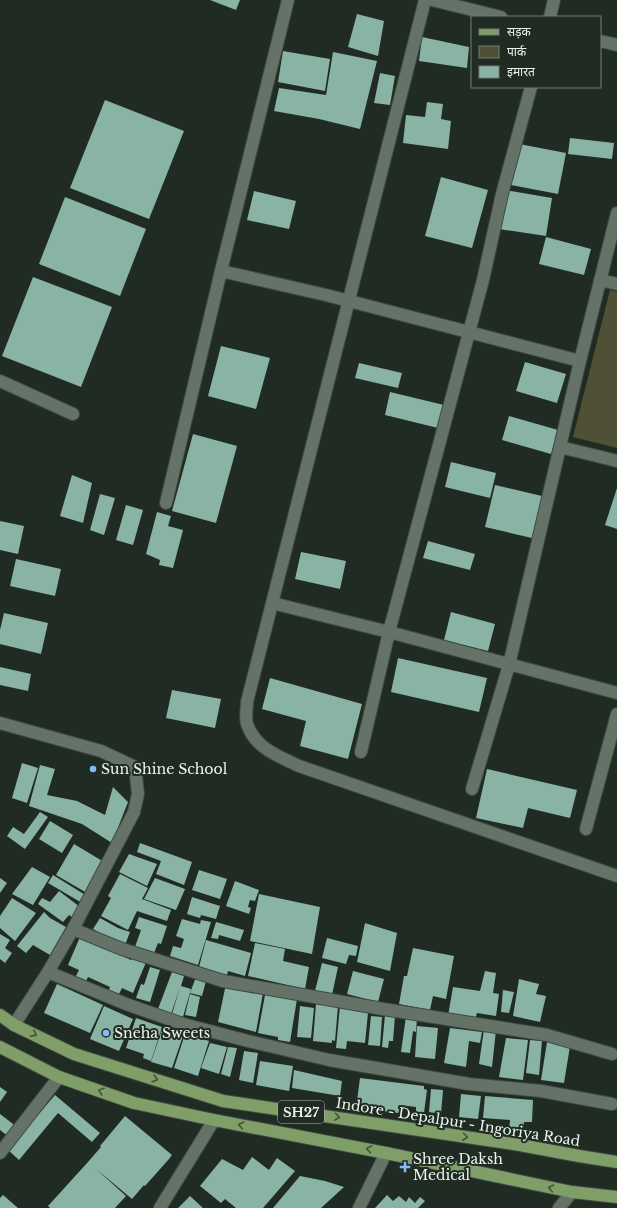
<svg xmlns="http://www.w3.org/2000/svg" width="617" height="1208" font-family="'Libre Baskerville','Noto Sans Devanagari',serif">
<rect width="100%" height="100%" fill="#202c23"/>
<!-- green -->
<path fill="#4f5036" d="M610 290 617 292V448L573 437Z"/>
<!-- building -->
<path fill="#89b3a4" d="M210 0H240L236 10Z
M357 14 384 21 378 56 348 47Z
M422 37 469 47 467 68 419 61Z
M283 51 330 59 325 91 278 82Z
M333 52 377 61 360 129 319 119 274 111 279 88 326 95Z
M380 73 395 76 390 105 374 103Z
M105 100 184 131 149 219 70 188Z
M427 102 443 104 441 119 451 121 448 149 403 143 406 115 425 117Z
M570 138 614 143 612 159 568 154Z
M519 144 566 153 558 194 511 185Z
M441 177 488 190 472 248 425 236Z
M505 190 552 198 546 236 499 229Z
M254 191 296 201 289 229 247 220Z
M65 197 146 229 120 296 39 264Z
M546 237 591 249 584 275 539 264Z
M33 277 112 307 81 387 2 356Z
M221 346 270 358 256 409 208 396Z
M525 362 566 374 557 403 516 391Z
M359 363 402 373 398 388 355 378Z
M390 392 444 405 438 428 385 415Z
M509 416 558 430 551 454 502 440Z
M193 434 237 446 216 523 172 511Z
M451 462 496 473 490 498 445 487Z
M72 475 92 483 83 523 60 516Z
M495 485 542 496 532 538 485 527Z
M617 488V529L605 525Z
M100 494 115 498 104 535 90 530Z
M126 505 143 510 133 545 116 540Z
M157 512 171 516 168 526 183 530 173 568 159 565 160 560 146 554Z
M0 521 24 526 18 554 0 550Z
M428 541 475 554 470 570 423 558Z
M301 552 346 561 340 589 295 579Z
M16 559 61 569 55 596 10 586Z
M451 612 495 624 488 651 444 640Z
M4 613 48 623 41 654 0 644V630Z
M398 658 487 678 479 712 391 692Z
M0 667 31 674 28 691 0 685Z
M270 678 362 704 348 759 300 746 306 721 262 709Z
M172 690 221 699 215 728 166 718Z
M22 763 38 768 27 803 12 798Z
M40 765 55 769 47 795 77 801 105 815 113 787 128 802 112 843 82 824 29 806Z
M487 769 577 790 570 818 528 808 523 828 476 818Z
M40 812 48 817 25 849 7 836 13 827 24 834Z
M50 821 73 835 62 853 39 839Z
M140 843 192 862 184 885 156 874 161 861 137 852Z
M74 844 104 862 87 893 56 875Z
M129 854 157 864 147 886 119 872Z
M32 867 50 877 33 905 12 894Z
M199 870 227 879 220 899 192 890Z
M120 874 148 888 142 899 171 910 167 921 137 911 128 930 101 916 111 898 108 896Z
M53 875 87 896 82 903 48 883Z
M0 878 7 883 0 893Z
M155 878 185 889 176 910 144 899Z
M235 881 259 890 255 901 250 900 248 907 251 908 249 914 226 906Z
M59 891 80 907 72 917 69 915 63 922 38 904 42 898 50 902Z
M259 894 320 907 312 954 250 941Z
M192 897 220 906 216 919 201 915 200 918 187 914Z
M12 898 36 913 15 941 0 928V916Z
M44 912 50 918 66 927 50 955 33 945 26 953 17 946Z
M139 917 167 926 161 944 158 943 154 953 135 947 141 930 135 928Z
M100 918 118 928 130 932 125 945 112 940 93 929Z
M182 919 200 924 201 920 211 922 198 965 170 956 173 946 181 948 184 939 176 936Z
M216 922 244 930 240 941 219 935 218 939 211 938Z
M365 923 397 933 390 971 357 962Z
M0 934 10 940 5 948 12 953 5 963 0 959Z
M80 937 131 960 134 954 147 960 133 993 122 988 118 996 108 992 110 987 88 977 85 983 75 978 79 970 68 965Z
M327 938 358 946 356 956 349 955 346 964 322 958Z
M206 940 251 953 245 976 228 971 227 975 199 967Z
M255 943 285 949 283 961 309 967 305 989 248 976Z
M413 948 454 956 446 999 433 996 430 1010 399 1004 404 976H407Z
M322 963 338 967 332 995 315 991Z
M150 967 160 970 150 1002 136 998 141 984 144 985Z
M353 971 384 979 378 1002 347 994Z
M485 971 496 973 493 993 499 994 496 1016 477 1013 475 1020 448 1016 453 987 480 991Z
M172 972 184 976 181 986 191 989 183 1017 172 1014 180 987 171 1014 158 1009Z
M196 977 206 981 202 996 190 993Z
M519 979 539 984 536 994 546 996 540 1022 513 1016Z
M57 984 103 1005 90 1033 44 1013Z
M226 984 263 993 256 1032 218 1022Z
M503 990 514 992 509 1013 501 1012Z
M190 994 200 997 196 1017 185 1015Z
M265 995 297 999 290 1042 278 1040V1037L258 1033Z
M316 1004 338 1006 335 1041 332 1040V1043L313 1041Z
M104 1006 133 1019 119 1051 90 1039Z
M300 1006 314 1008 311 1038 297 1037Z
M340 1006 351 1007V1010L368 1013 365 1043 347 1041 346 1049 336 1048Z
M385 1015 395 1016 393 1041H389L388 1048 382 1047Z
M371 1016 382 1017 380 1046 368 1045Z
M406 1016 417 1017 416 1032 413 1031 410 1053 401 1052Z
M136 1018 162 1027 151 1061 143 1058 144 1054 126 1048Z
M417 1026 438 1028 435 1059 415 1057Z
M450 1028 482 1032 480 1043 469 1041 466 1067 444 1063Z
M162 1029 183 1036 172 1068 151 1062Z
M484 1029 496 1030 492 1067 479 1064Z
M185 1034 209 1041 198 1076 174 1068Z
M506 1038 528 1040 523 1080 499 1077Z
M530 1040 542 1041 539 1075 526 1073Z
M547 1042 570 1046 564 1083 541 1080Z
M210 1043 227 1047 219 1074 201 1068Z
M228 1047 237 1048 230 1077 221 1074Z
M244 1051 258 1053 253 1083 239 1080Z
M260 1061 293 1066 289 1091 256 1085Z
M294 1070 342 1081 340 1096 292 1088Z
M360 1078 424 1086V1089L427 1090 424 1113 416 1112V1107L400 1105 399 1113 356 1108Z
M0 1087 7 1092 0 1102Z
M431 1089 443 1090 441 1114 429 1112Z
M461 1094 481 1096 478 1119 459 1117Z
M55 1095 100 1133 92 1142 58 1113 19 1160 8 1150Z
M485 1096 533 1100 532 1122H524L523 1132 509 1131 510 1120 483 1118Z
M0 1114 17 1127 9 1137 0 1130Z
M125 1116 172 1155 169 1159 145 1186 144 1185 132 1199 95 1168 126 1196 115 1208H50L48 1206 88 1162 101 1147 100 1146Z
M252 1157 269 1170 277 1158 295 1171 263 1208H236L225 1199 221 1203 200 1186 222 1159 243 1170Z
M300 1176 325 1181 344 1187 321 1208H273Z
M3 1195 18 1208H0V1198Z
M387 1195 393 1201 399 1196 406 1202 409 1197 415 1203 420 1197 425 1201 418 1208H375Z
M190 1196 203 1208H178Z"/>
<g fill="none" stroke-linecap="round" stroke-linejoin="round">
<defs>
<path id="lane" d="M0 381 73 414
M0 723 101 751 135 767 138 794 134 812"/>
<path id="street" d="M425 0 247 702C247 708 245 717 247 724 255 748 278 756 299 766L617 876
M432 0 501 17
M550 17 554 0
M600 41 617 45
M221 271 326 295 580 361
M600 280 617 284
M560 447 617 461
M166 503 221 271 288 0
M272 603 389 632 617 693
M361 752 389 632 483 280 502 194 531 87
M472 789 509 665 580 361 617 213
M586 829 617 714
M73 929 122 949 223 981 383 1009 547 1035 612 1054
M48 972 126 1004 183 1024 248 1041 329 1060 469 1084 541 1091 612 1104
M14 1025 48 972 73 929 134 812
M0 1153 59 1077
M160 1208 214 1120
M359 1208 386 1153
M559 1208 572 1192"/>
<path id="primary" d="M0 1015 14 1025 74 1054 223 1101 520 1145 579 1156 617 1162
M0 1047 59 1077 134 1103 214 1120 386 1153 572 1192 617 1197"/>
</defs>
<!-- lane casing -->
<use href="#lane" stroke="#3f4b42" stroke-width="14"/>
<!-- street casing -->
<use href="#street" stroke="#3f4b42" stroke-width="14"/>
<!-- primary casing -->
<use href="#primary" stroke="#3f4b42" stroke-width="14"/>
<!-- lane -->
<use href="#lane" stroke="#647267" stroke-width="12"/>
<!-- street -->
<use href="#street" stroke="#647267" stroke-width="12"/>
<!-- primary -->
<use href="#primary" stroke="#7f9e68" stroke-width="12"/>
</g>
<!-- one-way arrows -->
<defs><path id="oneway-chevron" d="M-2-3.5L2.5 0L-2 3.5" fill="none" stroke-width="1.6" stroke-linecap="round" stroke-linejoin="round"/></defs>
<g stroke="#41543b">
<use href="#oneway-chevron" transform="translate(34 1034) rotate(26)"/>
<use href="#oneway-chevron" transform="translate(155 1079) rotate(17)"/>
<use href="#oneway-chevron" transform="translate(101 1091) rotate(-161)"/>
<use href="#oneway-chevron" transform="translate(337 1117) rotate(8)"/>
<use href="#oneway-chevron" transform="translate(241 1125) rotate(-169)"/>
<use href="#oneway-chevron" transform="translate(465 1137) rotate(8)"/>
<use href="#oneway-chevron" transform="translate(369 1149) rotate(-169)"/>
<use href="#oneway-chevron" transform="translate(551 1188) rotate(-168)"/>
</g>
<!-- markers -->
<g fill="#84bcfb" stroke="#202c23" stroke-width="1.5">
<circle cx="93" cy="769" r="4"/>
<circle cx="106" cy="1033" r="4"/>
<path d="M403 1161h4v4h4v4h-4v4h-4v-4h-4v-4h4z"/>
</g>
<g text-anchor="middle" stroke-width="4" stroke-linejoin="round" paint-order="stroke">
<!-- shield labels -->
<rect fill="#202c23" stroke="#afb8b0" stroke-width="1" x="278" y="1101" width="46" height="22" rx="3"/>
<g font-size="13" font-weight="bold" fill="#ecf4ed">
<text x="301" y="1117">SH27</text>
</g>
<!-- poi labels -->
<g font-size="14" fill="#ecf4ed" stroke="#202c23" text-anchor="start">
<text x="101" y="774">Sun Shine School</text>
<text x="114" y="1038">Sneha Sweets</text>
<text x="413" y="1164">Shree Daksh<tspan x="413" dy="16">Medical</tspan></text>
</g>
<!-- street labels -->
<g font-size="14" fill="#ecf4ed" stroke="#202c23">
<text transform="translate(458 1122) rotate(9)" y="5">Indore - Depalpur - Ingoriya Road</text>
</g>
</g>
<!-- legend -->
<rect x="471" y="16" width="130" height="72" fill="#202c23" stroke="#727c74"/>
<rect x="479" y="29" width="20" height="6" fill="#7f9e68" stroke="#727c74"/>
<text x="507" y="36" font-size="12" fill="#ecf4ed">सड़क</text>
<rect x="479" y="46" width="20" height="12" fill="#4f5036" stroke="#727c74"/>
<text x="507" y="56" font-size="12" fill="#ecf4ed">पार्क</text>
<rect x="479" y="66" width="20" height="12" fill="#89b3a4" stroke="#727c74"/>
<text x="507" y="76" font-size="12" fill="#ecf4ed">इमारत</text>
</svg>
